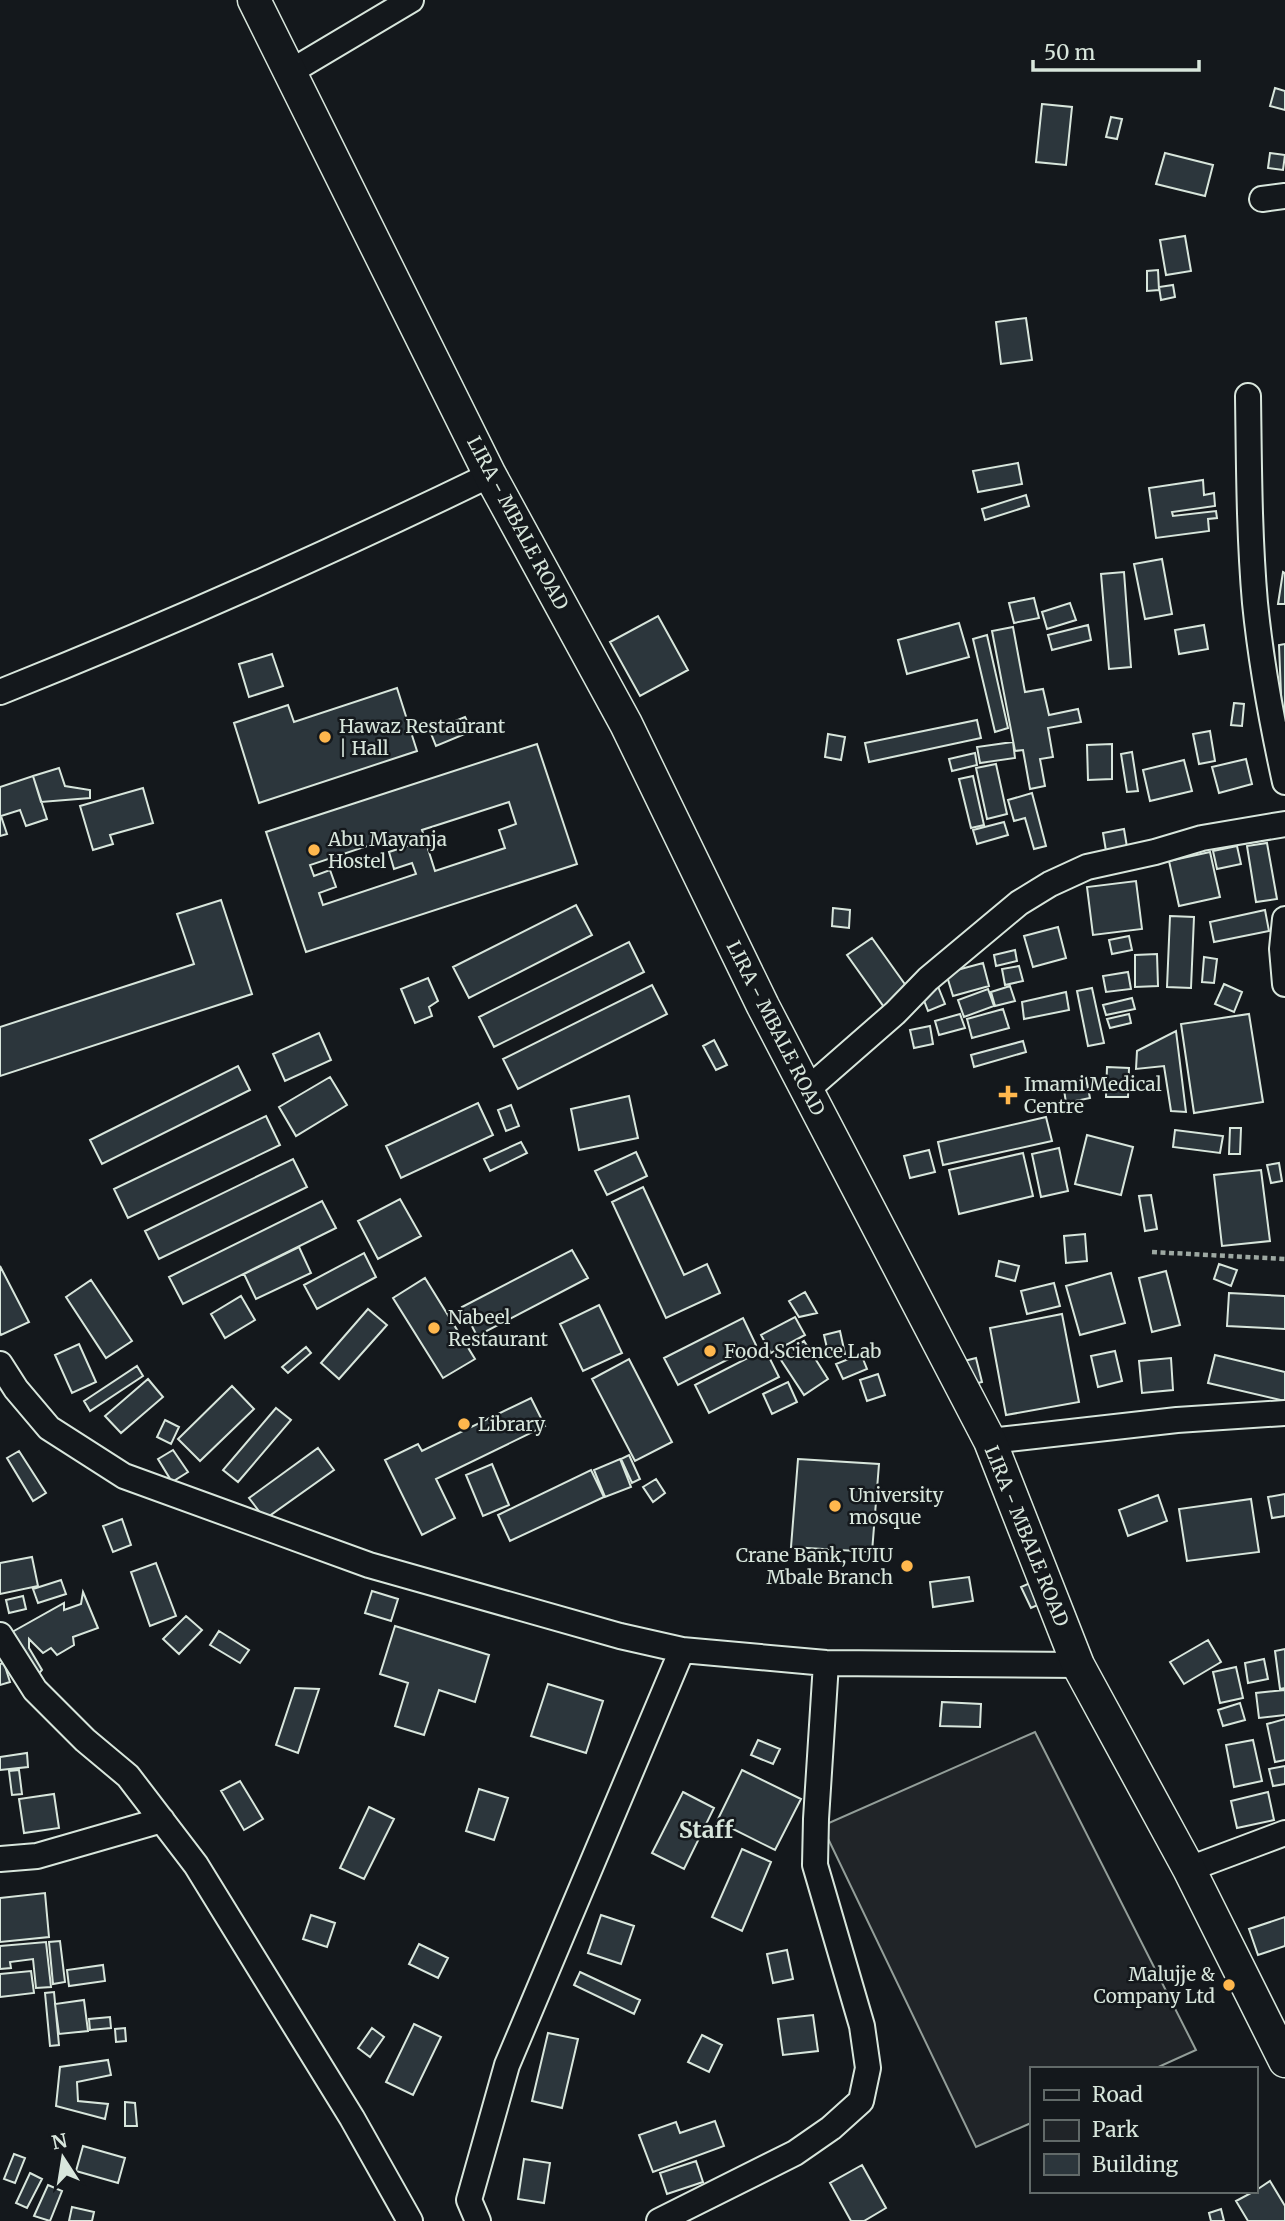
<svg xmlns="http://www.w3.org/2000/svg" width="1285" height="2221" font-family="Merriweather,serif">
<rect width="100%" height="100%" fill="#14181c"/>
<!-- green -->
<path fill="#202428" stroke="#939e99" stroke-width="2" d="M1035 1732 1196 2050 1154 2069H1031V2123L976 2147 822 1826Z"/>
<!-- building -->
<path fill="#2c363c" stroke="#d8e6dc" stroke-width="2" fill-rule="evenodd" d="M1275 88 1285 91V110L1270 106Z
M1042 104 1072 107 1066 165 1036 162Z
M1111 117 1122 119 1117 139 1106 137Z
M1165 153 1213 165 1205 196 1156 184Z
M1270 153 1285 155 1283 170 1268 168Z
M1185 236 1191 271 1166 275 1160 240Z
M1158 270 1159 290 1147 291V271Z
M1173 285 1175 297 1161 300 1159 287Z
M1026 318 1032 360 1001 364 996 322Z
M1018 463 1022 484 978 492 973 471Z
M1203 480 1204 495 1214 493 1215 506 1172 512 1173 516 1216 511 1217 518 1208 519 1209 531 1156 538 1149 488Z
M1026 495 1029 506 985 520 982 509Z
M1162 559 1172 614 1145 619 1134 564Z
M1124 572 1131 667 1109 669 1101 574Z
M1283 572 1285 573V604H1278Z
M1034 598 1039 618 1014 623 1009 603Z
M1070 603 1076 620 1047 629 1042 612Z
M658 616 688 670 640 696 610 642Z
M959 623 969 657 907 674 898 640Z
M1088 625 1091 640 1052 650 1048 635Z
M1204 625 1208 649 1179 654 1175 630Z
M1013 627 1025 692 1043 689 1049 715 1078 709 1081 722 1048 728 1053 757 1040 759 1045 786 1030 789 1023 750 1015 751 992 631Z
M987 635 1008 728 995 732 973 639Z
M1285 644V744H1283L1279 645Z
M272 654 283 686 249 697 239 664Z
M397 688 417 751 259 803 234 723 288 705 294 722Z
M1234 703 1244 704 1242 726 1231 725Z
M465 717 472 731 436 746 430 731Z
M977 720 981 738 869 762 865 743Z
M1210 731 1215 761 1199 764 1193 734Z
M828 734 845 737 841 760 825 757Z
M1013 742 1015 758 980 763 977 747Z
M537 744 577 864 306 952 266 832ZM509 802 516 824 499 830 505 848 435 871 422 830ZM403 834 407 846 389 852 394 869 412 863 416 874 323 905 319 893 336 887 330 870 314 876 310 865Z
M1112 744V779L1088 780 1087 745Z
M1132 752 1138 791 1127 792 1121 754Z
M975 753 977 765 952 771 949 759Z
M1246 759 1252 784 1219 793 1212 767Z
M1184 760 1192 791 1150 801 1143 770Z
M996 764 1007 814 987 819 976 768Z
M59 768 65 786 90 790V798L41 802 33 776Z
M33 776 47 819 26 826 20 810 1 816 7 834 0 836V787Z
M973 776 984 825 971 828 959 779Z
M143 788 153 823 110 835 113 844 93 850 80 806Z
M1032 793 1046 846 1034 849 1025 818 1014 821 1008 800Z
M1004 822 1008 835 977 844 973 830Z
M1124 829 1127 847 1106 851 1103 833Z
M1267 843 1277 899 1256 902 1247 846Z
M1237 846 1241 864 1217 869 1213 851Z
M1210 852 1220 897 1179 906 1169 861Z
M1136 881 1142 929 1093 935 1087 887Z
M221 900 252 994 0 1076V1027L194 964 177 914Z
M576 905 592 935 469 998 453 967Z
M833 908 850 910 849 928 832 926Z
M1265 910 1269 931 1214 942 1210 922Z
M1170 916 1194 917 1191 988 1167 987Z
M1058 927 1066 958 1033 967 1024 936Z
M1129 936 1132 950 1112 954 1109 940Z
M872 938 909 990 884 1007 847 955Z
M629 942 644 972 494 1047 479 1017Z
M1015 950 1017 961 996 966 994 955Z
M1157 954 1158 986 1135 987V955Z
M1204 957 1217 959 1214 983 1202 982Z
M983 963 989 986 953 996 946 973Z
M1019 966 1023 981 1005 985 1002 969Z
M1128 972 1131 989 1106 992 1103 976Z
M428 978 438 1001 429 1007 432 1016 415 1023 401 989Z
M937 984 945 1004 928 1011 920 990Z
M1224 984 1242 992 1234 1012 1215 1004Z
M652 985 667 1014 518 1089 503 1059Z
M1010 986 1015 1001 995 1006 991 992Z
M1092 988 1104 1043 1088 1046 1077 991Z
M988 989 994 1006 964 1017 958 1000Z
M1066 992 1069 1010 1024 1019 1022 1002Z
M1132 998 1135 1009 1106 1015 1103 1005Z
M1003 1009 1009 1028 972 1038 967 1019Z
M960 1014 965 1028 939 1035 935 1021Z
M1129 1014 1131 1023 1110 1028 1107 1019Z
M1249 1014 1263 1102 1194 1113 1181 1024Z
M930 1026 933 1044 914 1048 910 1030Z
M1176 1031 1186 1112 1171 1111 1164 1066 1136 1069 1137 1051Z
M319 1033 331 1060 285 1081 273 1054Z
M714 1040 727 1065 716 1070 703 1046Z
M1023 1041 1026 1052 974 1067 971 1055Z
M238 1066 250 1090 102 1164 90 1140Z
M1107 1067 1129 1068 1128 1097H1106Z
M330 1077 347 1105 296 1136 279 1107Z
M1086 1078 1090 1098 1066 1103 1063 1083Z
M629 1096 638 1138 579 1150 571 1109Z
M478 1103 493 1135 401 1178 386 1146Z
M511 1105 519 1126 506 1131 498 1110Z
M266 1116 280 1145 128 1218 114 1189Z
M1046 1117 1052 1141 943 1165 938 1142Z
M1230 1128H1241L1240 1154H1229Z
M1175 1130 1223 1136 1220 1153 1173 1147Z
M1087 1135 1133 1147 1121 1195 1075 1184Z
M521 1142 527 1153 490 1171 484 1159Z
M1059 1148 1068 1191 1041 1197 1032 1154Z
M929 1150 935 1172 910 1178 904 1156Z
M636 1152 647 1176 607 1195 595 1171Z
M1023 1153 1033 1196 959 1214 949 1170Z
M293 1159 307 1187 159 1259 145 1231Z
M1279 1163 1282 1181 1271 1183 1267 1165Z
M1261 1170 1270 1241 1222 1246 1214 1175Z
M643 1187 684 1275 707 1264 720 1293 666 1318 612 1202Z
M1151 1195 1157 1229 1145 1231 1139 1196Z
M400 1199 421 1236 378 1259 358 1221Z
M322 1201 336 1228 183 1304 169 1277Z
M1085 1234 1087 1261 1066 1263 1064 1236Z
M299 1247 311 1273 256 1299 244 1274Z
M572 1250 588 1278 477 1336 462 1307Z
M364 1253 376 1277 317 1309 304 1285Z
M999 1261 1019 1266 1015 1281 996 1276Z
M1219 1264 1237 1270 1231 1286 1214 1279Z
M0 1266 29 1322 1 1335 0 1333Z
M1166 1271 1180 1325 1152 1332 1139 1278Z
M1111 1273 1125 1323 1080 1335 1066 1286Z
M425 1278 475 1359 443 1378 393 1298Z
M91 1280 132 1341 106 1358 66 1297Z
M1054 1283 1060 1306 1027 1314 1021 1291Z
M805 1292 817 1313 799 1317 789 1301Z
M1229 1293 1285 1296V1329L1227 1326Z
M241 1296 255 1320 225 1338 211 1314Z
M599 1305 622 1353 583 1371 560 1324Z
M368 1309 387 1325 339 1379 321 1363Z
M1062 1314 1079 1402 1006 1415 990 1328Z
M795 1317 805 1335 771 1353 761 1335Z
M743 1318 756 1345 678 1385 664 1358Z
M840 1331 845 1354 829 1357 824 1335Z
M804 1341 828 1379 804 1395 779 1357Z
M79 1344 96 1382 72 1393 55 1355Z
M306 1347 311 1353 288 1373 282 1367Z
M765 1349 779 1377 709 1413 695 1385Z
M1115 1351 1122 1381 1098 1387 1091 1356Z
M861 1354 867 1369 843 1379 836 1364Z
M1215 1355 1285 1372V1401L1208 1383Z
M976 1358 982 1382 970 1385 964 1361Z
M1171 1358 1173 1390 1142 1393 1139 1361Z
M629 1359 672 1442 635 1461 592 1379Z
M137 1366 143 1376 90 1411 84 1401Z
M878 1374 885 1395 867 1401 860 1380Z
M148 1379 163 1397 121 1433 105 1416Z
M788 1382 797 1402 772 1414 763 1394Z
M232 1386 254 1409 200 1461 178 1439Z
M531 1398 545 1426 436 1479 455 1518 422 1535 385 1460 418 1444 422 1451Z
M276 1408 291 1420 238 1482 223 1470Z
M165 1420 179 1427 171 1444 157 1437Z
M318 1448 334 1470 265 1519 249 1498Z
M173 1450 188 1472 172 1482 158 1459Z
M19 1451 46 1493 33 1501 7 1458Z
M629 1455 640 1479 632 1483 621 1459Z
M620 1459 631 1487 605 1497 594 1470Z
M798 1459 879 1464 872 1552 791 1547Z
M492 1464 509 1505 483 1516 466 1475Z
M591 1470 604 1497 510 1541 498 1515Z
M656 1479 665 1493 653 1502 643 1487Z
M1285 1494V1516L1272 1518 1268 1497Z
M1158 1495 1167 1521 1128 1536 1119 1510Z
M1251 1499 1259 1552 1187 1561 1179 1509Z
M122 1519 131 1545 113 1552 103 1526Z
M32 1557 38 1586 0 1594V1563Z
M156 1563 176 1616 150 1626 131 1572Z
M969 1577 973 1601 933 1607 930 1582Z
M61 1580 66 1594 38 1603 33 1589Z
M1030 1583 1040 1604 1031 1608 1021 1587Z
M372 1591 398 1599 391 1621 365 1613Z
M83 1592 98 1628 73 1637 74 1645 57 1655 51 1648 43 1653 29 1639V1648L42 1670 34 1679 5 1636 64 1603V1610L81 1604Z
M23 1596 26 1609 9 1613 6 1600Z
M186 1616 202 1630 179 1654 163 1639Z
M395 1626 489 1655 475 1702 439 1690 424 1735 395 1726 408 1683 380 1674Z
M219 1631 249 1650 240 1663 210 1645Z
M1208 1640 1221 1662 1184 1684 1170 1662Z
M1285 1649V1688L1280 1689 1275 1651Z
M1264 1659 1268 1679 1248 1683 1245 1663Z
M4 1663 10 1682 0 1685V1664Z
M1236 1667 1243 1698 1220 1703 1213 1672Z
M548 1684 603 1701 586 1753 531 1736Z
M295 1688 319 1689 298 1753 276 1745Z
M1285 1690V1715L1259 1718 1256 1693Z
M942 1702 981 1704 980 1727 940 1726Z
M1240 1703 1245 1720 1223 1726 1218 1710Z
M1285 1719V1760L1275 1762 1267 1724Z
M758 1740 780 1749 773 1764 751 1755Z
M1253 1740 1262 1781 1234 1787 1226 1745Z
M27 1753 28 1767 0 1770V1757Z
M1285 1766V1784L1273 1786 1269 1769Z
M19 1770 22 1794 12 1795 9 1771Z
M742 1770 801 1799 775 1850 717 1821Z
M240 1781 263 1819 244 1830 221 1791Z
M479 1789 508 1798 494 1840 466 1831Z
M683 1792 714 1808 684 1869 652 1853Z
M1268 1792 1274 1820 1237 1828 1231 1801Z
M54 1794 59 1828 24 1833 19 1799Z
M369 1807 394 1819 364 1879 340 1868Z
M742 1849 771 1862 742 1931 712 1917Z
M45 1893 49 1937 0 1942V1898Z
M311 1915 335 1923 327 1947 303 1939Z
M601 1915 634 1926 621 1964 588 1953Z
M1285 1917V1946L1258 1955 1249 1929Z
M60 1941 65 1982 53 1984 49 1942Z
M46 1942 51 1987 36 1988 33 1959 10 1962 11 1968 0 1969V1946Z
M419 1944 448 1958 438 1978 409 1964Z
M787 1950 793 1979 773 1983 767 1954Z
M103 1965 105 1981 69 1986 67 1970Z
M31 1971 34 1993 0 1997V1974Z
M580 1972 640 2000 634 2014 574 1985Z
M54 1992 59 2045 50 2046 45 1993Z
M84 2000 88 2031 59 2034 55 2004Z
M813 2015 818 2051 783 2055 778 2019Z
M110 2017 111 2028 90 2030 89 2019Z
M414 2024 441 2037 413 2095 386 2082Z
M125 2028 126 2041 116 2042 115 2029Z
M372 2028 384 2037 370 2057 358 2048Z
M548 2033 578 2039 562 2108 532 2101Z
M702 2035 722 2045 709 2072 688 2062Z
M108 2060 111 2075 77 2082 78 2101 108 2104 105 2119 56 2106 60 2067Z
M125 2102 135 2103 137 2126H125Z
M715 2121 724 2146 653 2172 639 2135 676 2122 680 2133Z
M83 2146 125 2158 118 2183 76 2171Z
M14 2154 25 2158 15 2183 4 2179Z
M524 2159 550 2163 544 2203 518 2199Z
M696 2161 703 2182 667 2194 660 2173Z
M862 2165 886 2208 864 2221H851L830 2183Z
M30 2173 42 2179 27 2208 16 2203Z
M1270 2181 1285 2206V2221H1248L1236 2201 1255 2191Z
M48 2185 62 2191 50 2221 34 2216Z
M72 2207 94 2212 92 2221H69Z
M1221 2209 1224 2221H1211L1209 2213Z"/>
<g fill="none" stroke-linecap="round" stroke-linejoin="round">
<defs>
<path id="minor" d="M290 72 411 0
M1262 199 1285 196
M1248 396C1249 465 1249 534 1255 603 1261 663 1272 723 1285 782
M0 692C166 626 329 553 490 475
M1285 919 1282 949 1285 984
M808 1089 895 1013 928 979 1019 903 1050 884 1087 867 1155 852 1202 838 1285 824
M0 1364 16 1389 49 1428 124 1476 369 1565 620 1636 682 1650 826 1663 1078 1665
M990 1441 1177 1420 1285 1413
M0 1635 35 1690 85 1740 128 1776 196 1865 352 2118 410 2221
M0 1859 37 1856 162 1820
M1189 1869 1285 1833
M478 2221 469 2200 507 2065 682 1650
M659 2221 795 2153 831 2128 861 2101 868 2068 862 2026 815 1865 816 1819 826 1663"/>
<path id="major" d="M254 0 490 475 626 724 763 1006 990 1441 1078 1665 1189 1869 1285 2061"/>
</defs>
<!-- minor casing -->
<use href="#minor" stroke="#d8e6dc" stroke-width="28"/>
<!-- major casing -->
<use href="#major" stroke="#d8e6dc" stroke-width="35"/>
<!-- path -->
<path stroke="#9da8a2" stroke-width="4.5" stroke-dasharray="5 3.5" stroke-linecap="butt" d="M1152 1252 1285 1259"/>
<!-- minor -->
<use href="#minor" stroke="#14181c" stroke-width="24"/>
<!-- major -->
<use href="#major" stroke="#14181c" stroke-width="32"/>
</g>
<!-- markers -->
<g fill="#ffb74d" stroke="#14181c" stroke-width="2.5">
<circle cx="325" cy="737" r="7"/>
<circle cx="314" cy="850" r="7"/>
<path d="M1004.5 1084.5h7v7h7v7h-7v7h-7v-7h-7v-7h7z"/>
<circle cx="434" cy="1328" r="7"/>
<circle cx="710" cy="1351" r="7"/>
<circle cx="464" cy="1424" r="7"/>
<circle cx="835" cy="1506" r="7"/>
<circle cx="907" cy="1566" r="7"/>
<circle cx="1229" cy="1985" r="7"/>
</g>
<g text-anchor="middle" stroke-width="5" stroke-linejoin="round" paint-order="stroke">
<!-- street labels -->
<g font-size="19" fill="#d8e6dc" stroke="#14181c">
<text transform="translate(518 523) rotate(62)" y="7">LIRA - MBALE ROAD</text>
<text transform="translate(776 1028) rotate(63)" y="7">LIRA - MBALE ROAD</text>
<text transform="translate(1027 1536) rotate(68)" y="7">LIRA - MBALE ROAD</text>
</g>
<!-- poi labels -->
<g font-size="19" fill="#d8e6dc" stroke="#14181c" text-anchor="start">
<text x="339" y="733">Hawaz Restaurant<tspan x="339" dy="22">| Hall</tspan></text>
<text x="328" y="846">Abu Mayanja<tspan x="328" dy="22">Hostel</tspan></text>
<text x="1024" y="1091">Imami Medical<tspan x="1024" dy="22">Centre</tspan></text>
<text x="448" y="1324">Nabeel<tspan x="448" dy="22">Restaurant</tspan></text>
<text x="724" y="1358">Food Science Lab</text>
<text x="478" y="1431">Library</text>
<text x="849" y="1502">University<tspan x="849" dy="22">mosque</tspan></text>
<text x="893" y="1562" text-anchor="end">Crane Bank, IUIU<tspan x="893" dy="22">Mbale Branch</tspan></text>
<text x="1215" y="1981" text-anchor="end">Malujje &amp;<tspan x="1215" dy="22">Company Ltd</tspan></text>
</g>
<!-- quarter labels -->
<g font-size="23" font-weight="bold" fill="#d8e6dc" stroke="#14181c">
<text x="706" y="1838">Staff</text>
</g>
</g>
<!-- legend -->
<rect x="1030" y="2067" width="228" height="126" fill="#14181c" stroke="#626a69" stroke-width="2"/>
<rect x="1044" y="2090" width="35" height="10" fill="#14181c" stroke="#626a69" stroke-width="2"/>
<text x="1092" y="2102" font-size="21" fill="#d8e6dc">Road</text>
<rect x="1044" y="2120" width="35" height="21" fill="#202428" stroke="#626a69" stroke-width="2"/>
<text x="1092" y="2137" font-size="21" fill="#d8e6dc">Park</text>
<rect x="1044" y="2154" width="35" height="21" fill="#2c363c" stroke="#626a69" stroke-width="2"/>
<text x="1092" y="2172" font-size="21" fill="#d8e6dc">Building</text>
<!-- north arrow -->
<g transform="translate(63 2158) rotate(348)" stroke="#14181c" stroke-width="5" paint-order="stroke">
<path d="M0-5L12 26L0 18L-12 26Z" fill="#d8e6dc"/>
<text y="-10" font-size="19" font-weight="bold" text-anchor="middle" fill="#d8e6dc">N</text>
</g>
<!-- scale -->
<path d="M1033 60v10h166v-10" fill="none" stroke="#d8e6dc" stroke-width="3.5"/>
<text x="1044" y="60" font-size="21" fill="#d8e6dc" stroke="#14181c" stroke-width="5" paint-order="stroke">50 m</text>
</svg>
